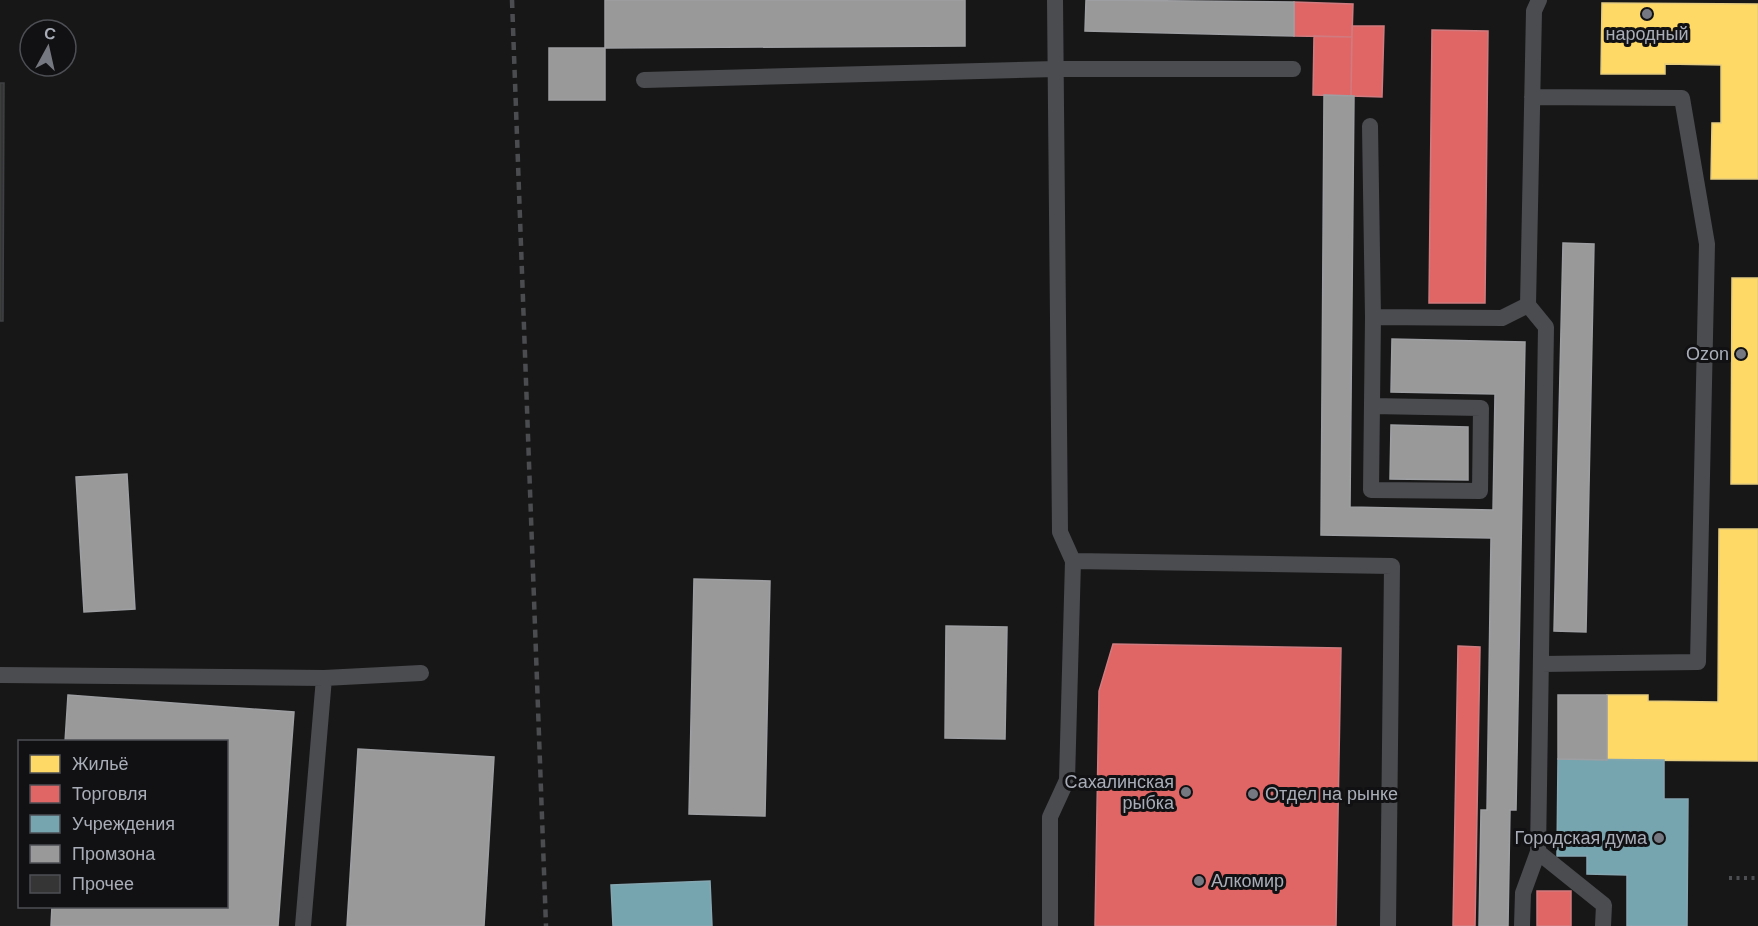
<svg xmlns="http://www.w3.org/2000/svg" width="1758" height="926" font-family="Helvetica,sans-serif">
<rect width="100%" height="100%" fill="#171717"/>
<!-- homes -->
<path fill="#ffd966" stroke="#e5cc7f" stroke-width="1.5" d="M1602 3 1758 4V179H1711L1712 123H1721V65L1665 64V74H1601Z
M1732 278H1758V484H1731Z
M1719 529H1758V761L1607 760V695H1648V701L1718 702Z"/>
<!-- shops -->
<path fill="#e06666" stroke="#cf7b7f" stroke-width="1.5" d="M1294 2 1353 4 1352 37 1294 36Z
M1352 26H1384L1382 97 1351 96Z
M1432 30 1488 31 1485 303H1429Z
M1314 36 1352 37 1351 96 1313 95Z
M1113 644 1341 648 1336 926H1095L1099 691Z
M1458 646 1480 647 1475 926H1453Z
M1537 891H1571V926H1537Z"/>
<!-- public -->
<path fill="#76a5af" stroke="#85a7b2" stroke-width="1.5" d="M1558 759 1664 760V799H1688L1687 926H1627V875L1587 874V856H1557Z
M710 881 712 926H613L611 885Z"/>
<!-- industry -->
<path fill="#999" stroke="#9e9fa2" stroke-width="1.5" d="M605 0H965V46L605 48Z
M1086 0 1294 2V36L1085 31Z
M549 48H605V100H549Z
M1324 95 1354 96 1350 507 1493 510 1495 394 1391 392 1392 339 1525 342 1516 810H1510L1508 926H1479L1481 810H1487L1491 538 1321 535Z
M1563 243 1594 244 1586 632 1554 631Z
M1391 425 1468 427V480L1390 479Z
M127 474 135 609 84 612 76 477Z
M694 579 770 581 765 816 689 814Z
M946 626 1007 627 1005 739 945 738Z
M68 695 294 712 278 926H51L52 906H226V742H65Z
M1558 695H1607V760L1558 759Z
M358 749 494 757 484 926H347Z"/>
<!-- building -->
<path fill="#353536" stroke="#3f4043" stroke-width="1.5" d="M0 83H4L3 321H0Z"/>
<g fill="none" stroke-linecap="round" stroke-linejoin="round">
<!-- path -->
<path stroke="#4d4e52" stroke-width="4" stroke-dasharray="3 4.5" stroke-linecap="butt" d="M1729 878H1758"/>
<!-- lane -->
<path stroke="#4b4c50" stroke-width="16" d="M644 80 1056 69H1293
M1532 97 1682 98 1707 244 1698 662 1541 664
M1370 126 1373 317 1371 490 1480 491 1481 408 1372 406
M1373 317 1502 318 1528 305 1534 11 1539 0
M1073 561 1392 566 1388 926
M0 675 324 678 303 926
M324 678 421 673
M1538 852 1604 905 1603 926
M1050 926V817L1067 780 1073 561 1060 532 1055 0
M1522 926 1523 893 1538 852 1546 327 1528 305"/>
<!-- rail -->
<path stroke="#4b4c4f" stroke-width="4.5" stroke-dasharray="8 6" stroke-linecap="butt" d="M512 0 546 926"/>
</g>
<!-- markers -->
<g fill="#757880" stroke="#111113" stroke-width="2">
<circle cx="1647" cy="14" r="6"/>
<circle cx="1741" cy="354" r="6"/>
<circle cx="1186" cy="792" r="6"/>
<circle cx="1253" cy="794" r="6"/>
<circle cx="1659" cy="838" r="6"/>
<circle cx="1199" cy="881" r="6"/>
</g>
<g text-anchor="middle" stroke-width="6" stroke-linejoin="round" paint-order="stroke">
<!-- poi labels -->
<g font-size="18" fill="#a8adb8" stroke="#111113" text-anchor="end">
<text x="1647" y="40" text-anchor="middle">народный</text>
<text x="1729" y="360">Ozon</text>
<text x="1174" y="788">Сахалинская<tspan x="1174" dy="21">рыбка</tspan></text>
<text x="1265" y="800" text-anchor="start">Отдел на рынке</text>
<text x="1647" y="844">Городская дума</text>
<text x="1211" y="887" text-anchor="start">Алкомир</text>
</g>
</g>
<!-- legend -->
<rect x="18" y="740" width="210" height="168" fill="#111113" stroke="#4d4f55" stroke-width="1.5"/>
<rect x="30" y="755" width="30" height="18" fill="#ffd966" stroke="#4d4f55" stroke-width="1.5"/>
<text x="72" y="770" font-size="18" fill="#a8adb8">Жильё</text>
<rect x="30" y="785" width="30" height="18" fill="#e06666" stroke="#4d4f55" stroke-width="1.5"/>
<text x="72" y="800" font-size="18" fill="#a8adb8">Торговля</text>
<rect x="30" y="815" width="30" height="18" fill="#76a5af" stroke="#4d4f55" stroke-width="1.5"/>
<text x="72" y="830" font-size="18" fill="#a8adb8">Учреждения</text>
<rect x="30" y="845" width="30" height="18" fill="#999999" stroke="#4d4f55" stroke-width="1.5"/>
<text x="72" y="860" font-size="18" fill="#a8adb8">Промзона</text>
<rect x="30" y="875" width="30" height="18" fill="#353536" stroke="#4d4f55" stroke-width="1.5"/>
<text x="72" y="890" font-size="18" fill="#a8adb8">Прочее</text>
<!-- north arrow -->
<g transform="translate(48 48) rotate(8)"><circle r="28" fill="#111113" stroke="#4d4f55" stroke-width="1.5"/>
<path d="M0-4.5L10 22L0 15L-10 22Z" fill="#757880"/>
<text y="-9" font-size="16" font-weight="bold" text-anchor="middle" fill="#a8adb8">С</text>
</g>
</svg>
